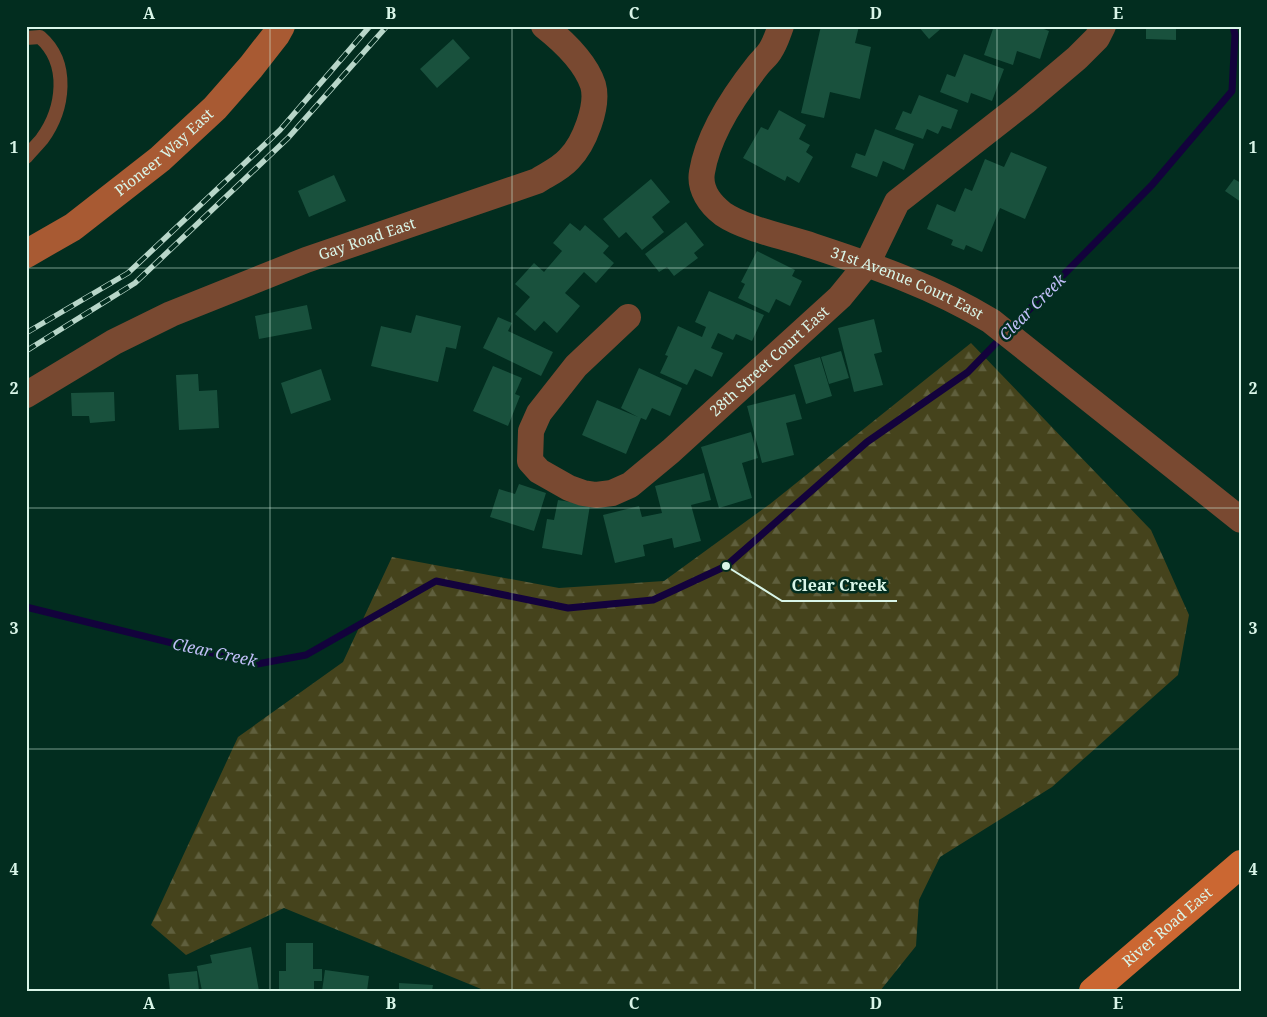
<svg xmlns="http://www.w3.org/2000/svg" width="1267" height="1017" font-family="'Noto Serif',serif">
<defs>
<pattern id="forest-firs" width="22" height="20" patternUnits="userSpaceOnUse" patternTransform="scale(1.25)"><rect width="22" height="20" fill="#45431c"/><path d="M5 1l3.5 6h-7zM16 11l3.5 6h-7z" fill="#5f5f3d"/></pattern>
</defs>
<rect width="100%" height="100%" fill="#022d1f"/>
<!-- forest -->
<path fill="url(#forest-firs)" d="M971 343 1151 530 1189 615 1178 675 1052 787 940 857 919 900 916 946 880 991H486L284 908 186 955 151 925 238 737 343 662 392 557 559 588 664 581 770 504Z"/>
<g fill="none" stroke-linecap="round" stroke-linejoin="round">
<!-- stream -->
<path stroke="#13023c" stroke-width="7" d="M1010 329 1152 185 1232 91 1235 35 1233 26
M26 607 257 664 306 655 436 581 568 608 653 600 726 566 867 442 968 372 1002 337"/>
</g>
<!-- building -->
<path fill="#19513d" d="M821 26H859L855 43 871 47 860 99 830 92 824 118 801 113Z
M918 26H944L929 39Z
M994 26H1036L1049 31 1040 59 1017 51 1013 65 984 55Z
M1146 26H1176V40L1146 39Z
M453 39 470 58 437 88 420 69Z
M964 54 1004 69 992 101 971 93 968 103 940 92 947 74 955 77Z
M919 95 958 110 951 129 942 126 938 134 927 129 923 139 895 129 903 111 911 114Z
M779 110 806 125 799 139 810 145 806 152 813 157 799 183 787 176 785 181 743 158 761 127 768 130Z
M875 129 914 144 904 170 883 161 877 177 851 167 856 153 865 156Z
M1011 152 1047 167 1025 219 1000 208 982 252 966 245 964 250 951 245 953 240 927 229 937 204 955 212 965 188 972 191 985 159 1004 167Z
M334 175 346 201 309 217 298 191Z
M651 179 670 202 652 217 664 232 642 250 626 232 619 238 603 219Z
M1234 179 1241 183V202L1225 191Z
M686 222 704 245 694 253 698 258 674 276 667 267 659 272 645 254Z
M570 223 580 231 585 225 609 246 603 253 614 263 596 283 584 272 565 293 580 306 557 333 544 321 535 331 515 314 530 297 515 284 534 263 544 272 562 251 553 243Z
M757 251 795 270 792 276 802 281 790 306 776 299 769 313 738 298 745 284 741 282Z
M709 291 764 315 752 341 736 334 733 340 718 333 711 348 723 353 712 377 695 369 687 385 660 373 668 356 665 355 678 326 702 337 706 327 695 322Z
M307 305 312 329 259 339 255 316Z
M416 315 461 326 456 349 446 347 438 382 371 366 381 326 411 333Z
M498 317 512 323 508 331 553 352 541 376 483 348Z
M874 319 882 352 874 354 883 385 854 392 838 328Z
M841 351 849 378 829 384 821 357Z
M820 357 832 396 806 404 794 365Z
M493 366 522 378 515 394 520 396 508 426 473 411Z
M639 368 682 388 670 416 652 408 646 420 641 418 626 454 582 435 597 400 638 417 621 408Z
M321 369 331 400 291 414 281 383Z
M198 374 199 391 217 390 219 428 179 430 176 375Z
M114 392 115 421 90 423 89 416H72L71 393Z
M795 394 802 419 786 423 794 455 762 463 747 406Z
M751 432 758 458 742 463 752 498 719 508 701 447Z
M704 473 711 500 691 505 701 541 674 548 672 538 643 545 645 556 615 563 603 515 639 506 642 517 662 513 655 486Z
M519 484 546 493 534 531 490 517 499 489 515 494Z
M558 500 590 505 582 555 542 548 547 519 554 520Z
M286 943H313V969H322V981H314V991H279V971H286Z
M251 947 259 991H202L197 966 212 963 210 955Z
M325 970 369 976 367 991H322Z
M197 971 199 991H170L168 974Z
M399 983 433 985 432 991H399Z"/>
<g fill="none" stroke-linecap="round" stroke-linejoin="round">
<!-- service -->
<path stroke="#794931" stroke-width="14" d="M26 38 40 37C70 63 64 109 42 139 37 145 31 151 26 157"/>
<!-- minor -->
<g stroke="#794931" stroke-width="26">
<path id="s1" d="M781 26C778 34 775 44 770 51 767 56 762 60 758 65 735 94 708 135 702 172 699 189 710 204 723 214 745 229 786 237 813 246 874 266 935 287 991 321L1241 520"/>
<path id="s2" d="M628 317 576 366 539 413 531 431 530 461 539 471 569 488 583 493 596 495 612 493 630 485 671 451 840 297 867 264 897 202 1025 102 1077 58 1097 38 1103 26"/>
<path id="s3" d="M26 395 114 342 171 314 306 260 537 181C548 174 560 169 569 159 584 144 599 106 593 85 585 61 563 41 544 26"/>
</g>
<!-- secondary -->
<path stroke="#a85a33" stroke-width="28" id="s4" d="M26 254 73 227 160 159 215 108 251 67 276 35 281 26"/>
<!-- primary -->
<path stroke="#cb6732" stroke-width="28" id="s5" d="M1093 991 1241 864"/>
<defs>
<path id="rail" d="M26 333 128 273 280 130 370 26
M26 351 135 283 288 138 387 26"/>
</defs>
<!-- rail casing -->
<use href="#rail" stroke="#b8d6c9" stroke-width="5.5"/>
<!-- rail -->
<use href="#rail" stroke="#022d1f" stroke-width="4" stroke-dasharray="11" stroke-linecap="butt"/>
</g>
<!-- grid -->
<path fill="none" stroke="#d9f5e8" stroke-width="1" stroke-opacity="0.55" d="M270 26V991M512 26V991M755 26V991M997 26V991M26 268H1241M26 508H1241M26 749H1241"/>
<g text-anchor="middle" stroke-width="5" stroke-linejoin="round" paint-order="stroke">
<!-- street labels -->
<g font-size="15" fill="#d9f5e8" stroke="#022d1f">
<text dy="5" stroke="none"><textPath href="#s4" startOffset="172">Pioneer Way East</textPath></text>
<text dy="5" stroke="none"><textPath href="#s3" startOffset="376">Gay Road East</textPath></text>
<text dy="5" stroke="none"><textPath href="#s1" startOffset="414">31st Avenue Court East</textPath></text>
<text dy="5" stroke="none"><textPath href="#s2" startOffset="479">28th Street Court East</textPath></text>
<text dy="5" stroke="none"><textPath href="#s5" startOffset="98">River Road East</textPath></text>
</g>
<!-- water labels -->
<g font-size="16" font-style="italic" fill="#c1bff8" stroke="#022d1f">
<text transform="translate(1032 307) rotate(-45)" y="6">Clear Creek</text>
<text transform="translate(215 652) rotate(12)" y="6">Clear Creek</text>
</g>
</g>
<!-- callouts -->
<path fill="none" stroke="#d9f5e8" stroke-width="2" d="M726 566L782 601H897"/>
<circle fill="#d9f5e8" stroke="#022d1f" stroke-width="2" cx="726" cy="566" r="5"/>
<g font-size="16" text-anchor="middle" font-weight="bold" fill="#d9f5e8" stroke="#022d1f" stroke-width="5" stroke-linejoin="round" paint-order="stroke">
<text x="839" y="591">Clear Creek</text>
</g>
<!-- border -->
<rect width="1267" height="1017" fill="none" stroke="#022d1f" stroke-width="55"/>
<rect x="28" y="28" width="1212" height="962" fill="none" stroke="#d9f5e8" stroke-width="2"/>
<g font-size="16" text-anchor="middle" font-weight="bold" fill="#d9f5e8">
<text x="149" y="19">A</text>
<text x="391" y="19">B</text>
<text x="634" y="19">C</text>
<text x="876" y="19">D</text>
<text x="1118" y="19">E</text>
<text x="14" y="153">1</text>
<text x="1253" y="153">1</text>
<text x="14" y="394">2</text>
<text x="1253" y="394">2</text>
<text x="14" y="634">3</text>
<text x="1253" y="634">3</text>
<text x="14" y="875">4</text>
<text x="1253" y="875">4</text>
<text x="149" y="1009">A</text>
<text x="391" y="1009">B</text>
<text x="634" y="1009">C</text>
<text x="876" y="1009">D</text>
<text x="1118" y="1009">E</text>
</g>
</svg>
